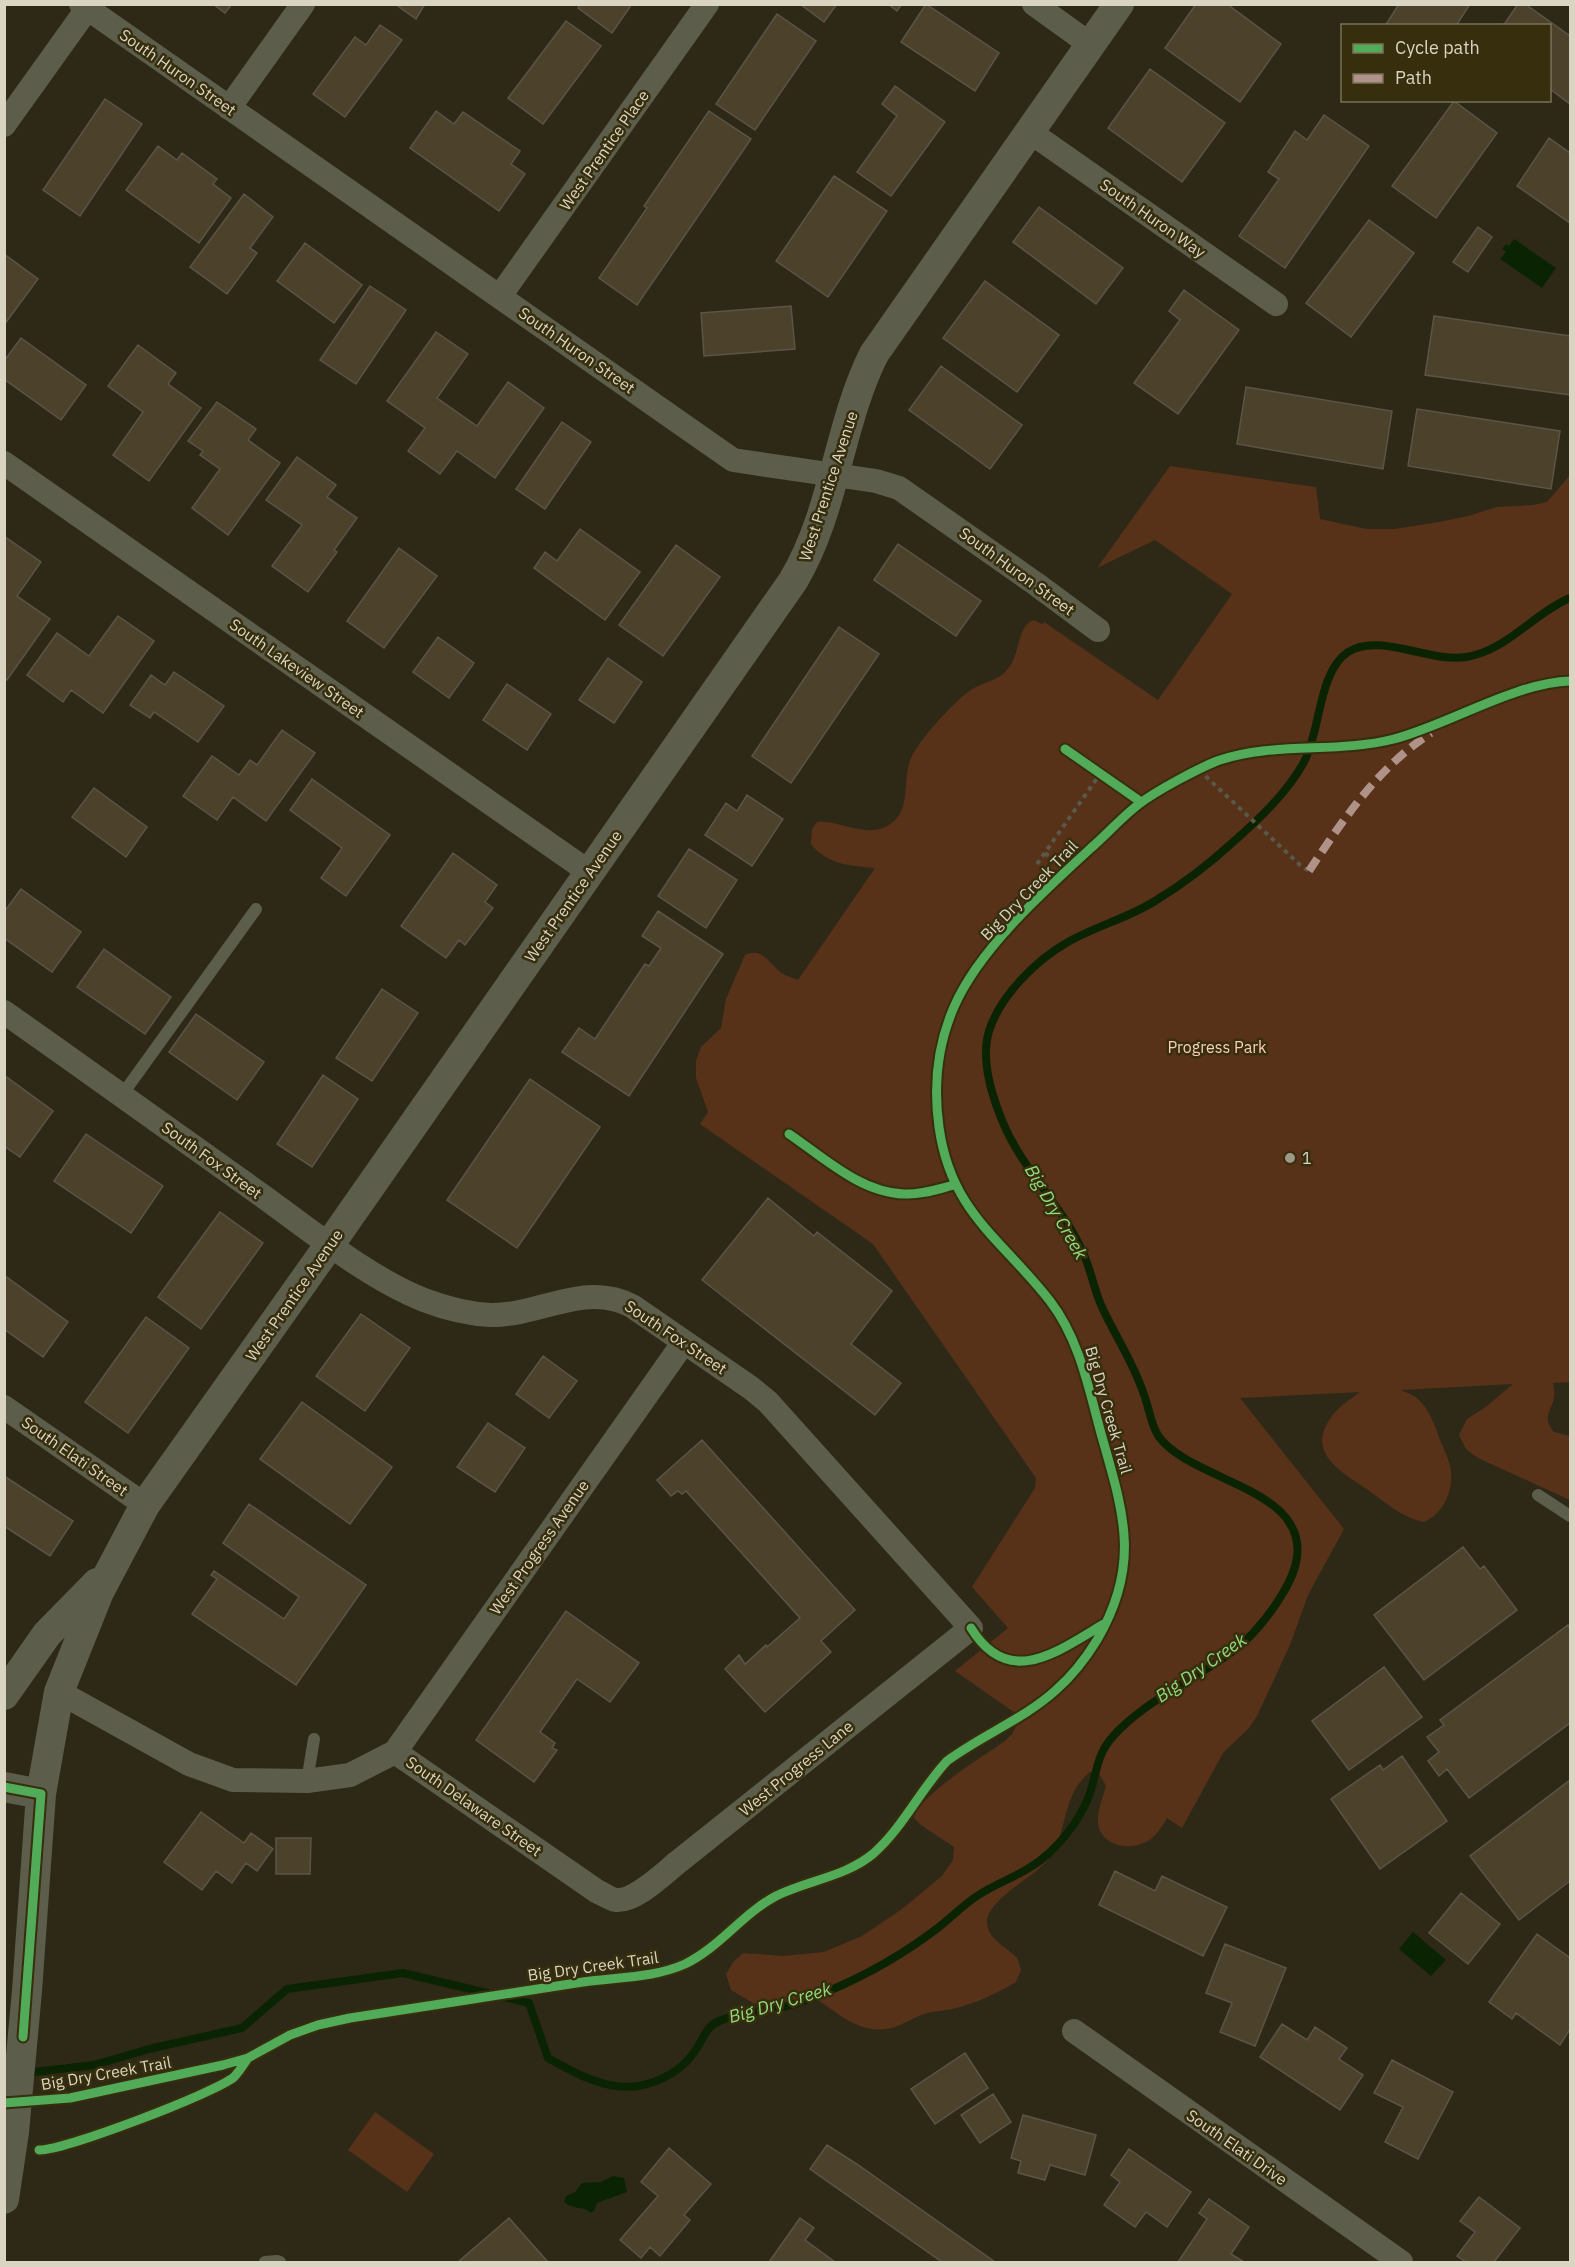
<svg xmlns="http://www.w3.org/2000/svg" width="1575" height="2267" font-family="'IBM Plex Sans',sans-serif">
<rect width="100%" height="100%" fill="#2e2917"/>
<!-- green -->
<path fill="#583119" d="M1170 466 1316 487 1320 519 1366 529H1394L1439 522 1468 516 1497 507 1534 505 1547 502 1570 475V1382L1553 1383C1554 1388 1555 1393 1554 1398 1550 1414 1542 1417 1554 1432L1570 1436V1500L1478 1458 1466 1449 1459 1435 1467 1419 1487 1406 1513 1384 1401 1390C1408 1393 1416 1396 1421 1402 1430 1412 1436 1428 1440 1440 1444 1450 1450 1461 1451 1471 1453 1492 1443 1514 1424 1522 1403 1518 1386 1503 1368 1490 1342 1472 1304 1453 1332 1416 1339 1406 1351 1399 1360 1392L1240 1398 1344 1529 1308 1595 1290 1645 1257 1716 1249 1728 1223 1753 1182 1828 1167 1818C1162 1827 1156 1837 1146 1842 1128 1851 1101 1846 1098 1823 1097 1811 1103 1797 1106 1786L1100 1775 1090 1772C1060 1796 1069 1835 1047 1861 1033 1877 986 1901 987 1923 988 1940 1006 1946 1016 1957 1019 1960 1020 1966 1021 1970L1016 1982C996 1994 974 2004 952 2009 943 2011 933 2011 924 2014 904 2021 893 2034 867 2028 846 2023 831 2007 812 1997L769 2008 753 2003 731 1990 726 1974 734 1961 743 1953 783 1956 824 1952 862 1936 902 1909 942 1876 953 1860 954 1847 921 1825 914 1818C919 1795 984 1756 1005 1741L1012 1734 1021 1717 955 1671 1008 1628 972 1587 1035 1488 1036 1478 873 1244 700 1124 708 1112 696 1078V1061L701 1047 721 1028 726 999 745 955C764 946 770 967 785 975 789 977 794 978 798 980L875 868C852 866 827 865 811 844L812 829 817 822C841 820 866 839 889 825 914 810 900 776 913 754 923 736 952 704 968 692 981 682 997 682 1007 670 1021 655 1016 626 1034 620L1042 624 1044 622 1158 700 1232 594 1155 540 1097 568Z
M375 2112 434 2154 407 2192 348 2150Z"/>
<!-- water -->
<path fill="#0a2403" d="M1514 239 1556 268 1542 288 1500 259 1506 252 1502 249 1506 244 1509 246Z
M1413 1932 1446 1960 1431 1976 1399 1949Z
M613 2176 624 2178 627 2192 597 2203 594 2211 591 2213C585 2206 573 2210 564 2202L566 2196 575 2192 582 2183 601 2182Z"/>
<g fill="none" stroke-linecap="round" stroke-linejoin="round">
<!-- stream -->
<path stroke="#0a2403" stroke-width="8" d="M26 2073 94 2065 149 2049 242 2028 287 1989 403 1973 529 2003 548 2058C575 2073 606 2091 638 2086 662 2082 684 2069 697 2048 704 2037 706 2027 719 2021 737 2013 759 2012 778 2008 794 2005 810 1999 824 1993 865 1976 904 1954 939 1927 952 1917 963 1905 977 1896 1001 1880 1027 1874 1049 1853 1066 1837 1082 1815 1090 1793 1099 1765 1096 1752 1120 1729 1152 1698 1193 1680 1229 1654 1249 1640 1265 1621 1278 1601 1287 1587 1295 1573 1297 1557 1306 1488 1192 1481 1159 1437 1150 1424 1149 1406 1143 1392 1133 1362 1114 1334 1101 1305 1093 1286 1090 1266 1081 1248 1060 1204 1023 1169 1004 1125 992 1097 980 1061 989 1031 1000 996 1036 960 1068 942 1096 926 1128 918 1155 901 1183 884 1208 865 1232 843 1259 819 1287 793 1304 762 1321 730 1318 672 1348 652 1379 632 1430 663 1466 657 1506 651 1534 613 1570 598"/>
</g>
<!-- building -->
<path fill="#4c422c" stroke="#5b5447" stroke-width="1.5" d="M213 4H232L225 13Z
M395 4H425L416 19Z
M580 4H632L612 33 578 8Z
M800 4H837L824 22Z
M888 4H902L897 11Z
M926 4 999 53 975 91 901 42Z
M1196 4H1227L1281 44 1240 102 1165 48Z
M1399 4H1470L1456 26H1385Z
M1518 4H1525L1570 36V104L1550 89V26H1503Z
M777 14 816 41 755 130 716 104Z
M566 21 601 46 543 124 508 98Z
M380 25 402 40 345 117 313 94 355 37 366 45Z
M1150 69 1225 123 1182 182 1108 128Z
M895 86 945 122 891 196 857 172 897 116 882 104Z
M105 99 142 124 80 216 43 190Z
M1454 101 1497 133 1436 218 1392 186Z
M436 111 454 124 463 112 520 151 511 164 525 174 499 211 410 148Z
M709 111 751 139 637 305 599 278 647 208 644 206Z
M1324 115 1369 146 1285 268 1239 236 1279 179 1268 172 1295 131 1307 140Z
M1549 138 1570 153V223L1517 186Z
M158 146 177 160 182 153 217 179 213 184 231 198 199 243 126 190Z
M834 176 887 211 828 297 776 261Z
M244 194 273 217 250 248 257 253 227 294 190 267Z
M1039 207 1123 268 1096 304 1013 242Z
M1369 220 1414 253 1351 337 1306 303Z
M1478 227 1492 237 1468 272 1453 262Z
M305 243 362 285 334 323 277 281Z
M4 254 38 279 4 325Z
M985 281 1059 335 1017 392 943 338Z
M370 286 406 310 356 384 320 360Z
M1184 290 1239 330 1178 414 1134 383 1180 320 1169 311Z
M791 306 795 349 704 356 701 313Z
M1434 316 1570 336V395L1425 375Z
M436 332 468 354 437 398 477 426 508 382 544 408 495 478 457 451 440 474 408 451 425 428 387 401Z
M21 338 86 385 61 420 4 379V361Z
M138 345 176 373 168 384 201 408 149 481 113 455 143 412 108 386Z
M941 366 1022 425 990 469 909 410Z
M1246 387 1392 411 1383 469 1237 444Z
M217 402 256 429 248 440 280 463 228 535 192 508 220 469 200 455 203 451 188 441Z
M1417 409 1560 431 1551 489 1408 466Z
M562 422 591 442 545 509 516 489Z
M297 457 336 485 327 497 357 518 334 550 337 552 308 592 272 566 302 525 266 500Z
M580 529 640 572 605 620 534 568 545 552 557 561Z
M4 536 41 562 17 596 50 619 7 680 4 678Z
M898 544 981 601 956 636 874 580Z
M676 545 720 577 663 656 619 625Z
M399 548 437 576 384 648 347 621Z
M118 616 154 641 103 713 71 690 63 702 27 675 57 633 89 656Z
M839 627 879 654 791 783 752 756Z
M438 637 474 663 449 698 413 672Z
M608 658 642 682 614 723 579 700Z
M174 672 224 706 198 742 154 712 150 718 130 705 151 675 165 685Z
M507 684 551 714 527 750 483 720Z
M282 730 315 753 266 821 233 797 217 820 183 796 212 756 239 775 250 760 257 765Z
M312 779 390 835 346 896 321 878 342 848 290 810Z
M94 788 147 827 126 857 72 817Z
M747 795 783 819 752 866 705 835 726 803 737 811Z
M689 849 737 880 706 928 658 896Z
M453 853 497 885 485 902 493 908 465 945 459 940 446 958 401 926Z
M21 889 81 932 52 972 4 938V912Z
M658 911 723 954 629 1096 562 1052 579 1028 595 1039 645 964 649 966 661 948 642 936Z
M104 949 171 997 145 1034 77 987Z
M382 989 418 1013 372 1081 336 1058Z
M196 1014 264 1062 237 1100 169 1052Z
M4 1075 53 1111 20 1157 4 1146Z
M323 1075 358 1099 312 1167 277 1144Z
M530 1079 600 1127 517 1248 447 1200Z
M86 1134 163 1186 131 1233 54 1181Z
M768 1198 814 1236 817 1232 892 1291 851 1344 901 1383 875 1415 702 1280Z
M220 1212 263 1243 201 1329 158 1297Z
M4 1275 68 1322 43 1357 4 1329Z
M361 1314 410 1348 365 1411 316 1376Z
M146 1317 189 1348 128 1433 85 1402Z
M543 1356 577 1381 549 1418 516 1394Z
M302 1402 392 1467 350 1524 260 1459Z
M488 1423 525 1448 495 1492 457 1467Z
M702 1440 855 1610 821 1641 831 1652 765 1712 725 1669 739 1655 745 1664 766 1645 767 1647 800 1618 686 1491 682 1494 678 1491 671 1496 657 1480Z
M4 1476 73 1521 50 1556 4 1526Z
M249 1504 366 1585 296 1685 192 1614 217 1579 211 1575 214 1571 284 1619 299 1597 223 1543Z
M1463 1547 1480 1569 1484 1566 1517 1610 1424 1680 1374 1615Z
M566 1611 639 1663 610 1702 577 1679 540 1732 555 1743 552 1748 557 1750 534 1782 476 1740Z
M1568 1625 1570 1629V1723L1469 1798 1447 1769 1439 1776 1428 1761 1439 1752 1427 1737 1444 1725 1440 1720Z
M1384 1667 1422 1717 1349 1770 1312 1721Z
M1402 1756 1447 1821 1380 1869 1331 1799 1380 1765 1383 1770Z
M1570 1780V1881L1519 1920 1470 1856Z
M201 1812 244 1843 251 1833 273 1849 257 1871 246 1863 232 1883 216 1871 202 1890 164 1862Z
M276 1838H311L310 1874H276Z
M1115 1871 1155 1891 1162 1876 1227 1907 1203 1956 1099 1905Z
M1461 1893 1500 1924 1468 1964 1429 1933Z
M1537 1934 1570 1958V2029L1560 2045 1516 2013 1512 2019 1489 2002Z
M1225 1944 1286 1968 1255 2046 1220 2032 1232 2003 1206 1993Z
M1282 2024 1307 2040 1315 2027 1347 2048 1339 2059 1363 2075 1340 2110 1260 2057Z
M965 2053 988 2088 935 2124 911 2089Z
M1392 2060 1453 2092 1418 2159 1385 2142 1403 2107 1374 2093Z
M993 2094 1011 2122 980 2143 961 2115Z
M1023 2115 1096 2135 1085 2175 1050 2165 1045 2180 1018 2173 1021 2161 1011 2158Z
M827 2145 857 2164 995 2262H942L810 2169Z
M669 2148 711 2184 684 2215 690 2220 660 2256 650 2247 641 2258 620 2240 658 2196 641 2182Z
M1129 2149 1191 2192 1167 2227 1146 2212 1135 2227 1104 2205 1120 2182 1111 2175Z
M1479 2197 1520 2228 1494 2262H1466L1457 2256 1475 2232 1460 2221Z
M1209 2199 1249 2227 1231 2254 1244 2262H1178L1207 2219 1199 2213Z
M509 2218 548 2262H458Z
M800 2218 814 2228 805 2240 835 2262H769Z"/>
<g fill="none" stroke-linecap="round" stroke-linejoin="round">
<!-- path -->
<path stroke="#595949" stroke-width="4" stroke-dasharray="4.5 4.5" stroke-linecap="butt" d="M1199 770 1300 865 1309 871
M1045 853 1066 872
M1037 864 1100 774"/>
<!-- service -->
<path stroke="#5c5e4b" stroke-width="12" d="M122 1095 256 909
M1538 1495 1570 1516
M307 1781 314 1739
M265 2262 277 2261 280 2262"/>
<!-- minor -->
<path stroke="#5c5e4b" stroke-width="24" d="M81 4 733 460 876 481 899 488 1036 584 1098 630
M1034 4 1091 45
M229 108 303 4
M4 125 87 9
M1030 132 1276 304
M500 296 707 4
M4 463 589 872
M4 1012C91 1073 177 1135 264 1197 311 1231 370 1279 424 1300 445 1308 468 1314 491 1315 539 1316 585 1281 632 1306L751 1388 768 1402 971 1628 678 1862C664 1873 635 1902 616 1900 610 1899 604 1894 598 1892L395 1752
M4 1407 145 1505
M59 1692 189 1764 233 1780 307 1781 350 1775 395 1752 684 1342
M1074 2031 1401 2262"/>
<!-- tertiary -->
<path stroke="#5c5e4b" stroke-width="30" d="M4 1695 47 1634 97 1583
M4 1787 41 1794
M4 2199 14 2132 27 1991 41 1794 59 1692 99 1592 145 1505 330 1244 793 581C835 511 838 426 874 354L1119 4"/>
<!-- quiet -->
<path stroke="#af9288" stroke-width="8" stroke-dasharray="15 8" stroke-linecap="butt" d="M1309 871C1343 820 1378 767 1431 733"/>
<defs>
<path id="cycleway" d="M1065 749 1141 802
M789 1134C823 1157 861 1193 904 1194 921 1195 938 1189 954 1185
M971 1628C1009 1690 1058 1651 1104 1624
M4 1787 41 1794 23 2037
M4 2103 70 2098 223 2065 248 2058 290 2035 318 2025 350 2018C428 2006 505 1994 583 1982 617 1977 654 1978 685 1964 720 1947 742 1914 776 1896 808 1880 846 1877 874 1853 904 1826 920 1790 947 1761 982 1735 1024 1719 1056 1690 1072 1676 1086 1658 1097 1640 1141 1565 1124 1514 1102 1437 1089 1390 1080 1340 1050 1301 1001 1238 951 1213 939 1127 933 1084 937 1046 954 1007 979 949 1044 891 1091 848 1107 834 1122 817 1139 804 1156 791 1197 769 1217 761 1275 741 1335 754 1394 739 1450 724 1514 683 1570 681
M39 2150C63 2151 215 2093 234 2077 239 2072 244 2064 248 2058"/>
</defs>
<!-- cycleway casing -->
<use href="#cycleway" stroke="#372e0e" stroke-width="13"/>
<!-- cycleway -->
<use href="#cycleway" stroke="#51ab58" stroke-width="9"/>
</g>
<!-- markers -->
<circle fill="#9e9987" stroke="#372e0e" stroke-width="2" cx="1290" cy="1158" r="6"/>
<g text-anchor="middle" stroke-width="5" stroke-linejoin="round" paint-order="stroke">
<!-- street labels -->
<g font-size="16" fill="#dad5c3" stroke="#372e0e">
<text transform="translate(178 72) rotate(35)" y="6">South Huron Street</text>
<text transform="translate(604 150) rotate(-55)" y="6">West Prentice Place</text>
<text transform="translate(1153 218) rotate(35)" y="6">South Huron Way</text>
<text transform="translate(577 350) rotate(35)" y="6">South Huron Street</text>
<text transform="translate(828 486) rotate(-72)" y="6">West Prentice Avenue</text>
<text transform="translate(1017 571) rotate(36)" y="6">South Huron Street</text>
<text transform="translate(297 668) rotate(35)" y="6">South Lakeview Street</text>
<text transform="translate(1029 890) rotate(-46)" y="6">Big Dry Creek Trail</text>
<text transform="translate(573 896) rotate(-55)" y="6">West Prentice Avenue</text>
<text transform="translate(212 1160) rotate(36)" y="6">South Fox Street</text>
<text transform="translate(294 1295) rotate(-55)" y="6">West Prentice Avenue</text>
<text transform="translate(676 1337) rotate(34)" y="6">South Fox Street</text>
<text transform="translate(1109 1410) rotate(74)" y="6">Big Dry Creek Trail</text>
<text transform="translate(75 1456) rotate(35)" y="6">South Elati Street</text>
<text transform="translate(539 1547) rotate(-55)" y="6">West Progress Avenue</text>
<text transform="translate(796 1768) rotate(-39)" y="6">West Progress Lane</text>
<text transform="translate(474 1806) rotate(35)" y="6">South Delaware Street</text>
<text transform="translate(593 1966) rotate(-8)" y="6">Big Dry Creek Trail</text>
<text transform="translate(106 2073) rotate(-10)" y="6">Big Dry Creek Trail</text>
<text transform="translate(1237 2147) rotate(35)" y="6">South Elati Drive</text>
</g>
<!-- park labels -->
<g font-size="16" fill="#fbceb7" stroke="#372e0e">
<text x="1217" y="1053">Progress Park</text>
</g>
<!-- poi labels -->
<g font-size="16" fill="#dad5c3" stroke="#372e0e" text-anchor="start">
<text x="1302" y="1164">1</text>
</g>
<!-- water labels -->
<g font-size="18" font-style="italic" fill="#8fdb7c" stroke="#372e0e">
<text transform="translate(1056 1212) rotate(60)" y="6">Big Dry Creek</text>
<text transform="translate(1201 1668) rotate(-35)" y="6">Big Dry Creek</text>
<text transform="translate(780 2003) rotate(-16)" y="6">Big Dry Creek</text>
</g>
</g>
<!-- border -->
<rect width="1575" height="2267" fill="none" stroke="#dad5c3" stroke-width="12"/>
<!-- legend -->
<rect x="1341" y="24" width="210" height="78" fill="#372e0e" stroke="#787156" stroke-width="1.5"/>
<rect x="1353" y="44" width="30" height="9" fill="#51ab58" stroke="#787156" stroke-width="1.5"/>
<text x="1395" y="54" font-size="18" fill="#dad5c3">Cycle path</text>
<rect x="1353" y="74" width="30" height="9" fill="#af9288" stroke="#787156" stroke-width="1.5"/>
<text x="1395" y="84" font-size="18" fill="#dad5c3">Path</text>
</svg>
